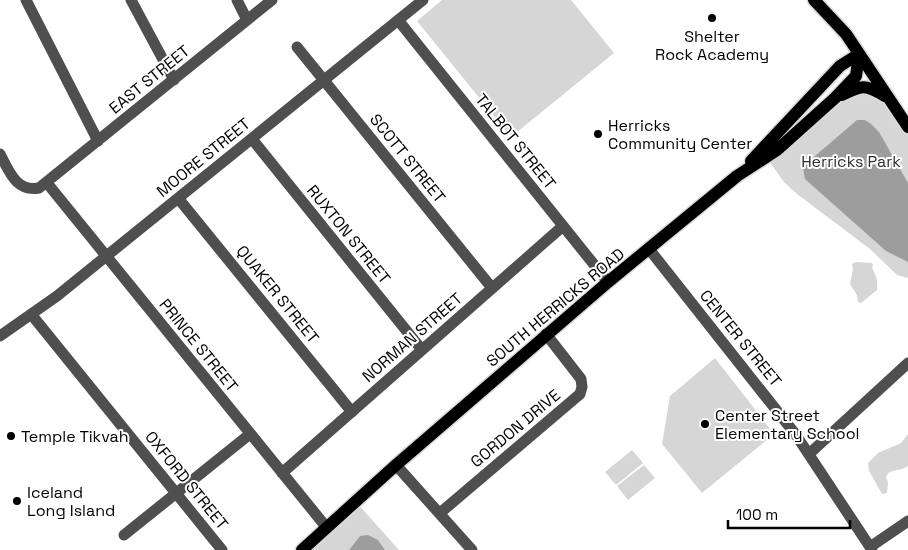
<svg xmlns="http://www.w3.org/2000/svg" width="908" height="550" font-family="'Space Grotesk',sans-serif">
<rect width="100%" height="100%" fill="#fff"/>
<!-- green -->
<path fill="#d6d6d6" d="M442 0H571L614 53 511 137 417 21Z
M875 90 908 126V278L897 275 870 249 797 194 784 182 766 157 835 98Z
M856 262 872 263 873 265 872 267 877 279V290L861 303 858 302 857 295 850 284 853 269 852 264Z
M715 358 774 434 702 493 662 444 670 396Z
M908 434V466C900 472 889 468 886 477L888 482 887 493 882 494 869 471 868 463 878 453 901 443Z
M632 450 643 463 616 485 605 472Z
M644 465 655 478 628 500 617 486Z
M356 502 399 550H385L378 540 360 536 349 550H302Z"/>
<!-- water -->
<path fill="#9d9d9d" d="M857 120H865L871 124 879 132 908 183V262L886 251 805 179 803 168 808 162Z
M368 535 378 540 385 550H349L360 536Z"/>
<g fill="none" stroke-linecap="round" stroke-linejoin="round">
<defs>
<path id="major" d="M814 0 846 34 908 127
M842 95C862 85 865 84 885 96
M751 161 840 66 859 54
M302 550 396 465 608 282 737 176 777 150 816 115 835 98 856 76 859 54"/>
</defs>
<!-- major casing -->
<use href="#major" stroke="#dbdbdb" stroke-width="15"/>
<!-- minor -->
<path stroke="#4f4f4f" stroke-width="11" d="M26 0 98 141
M131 0 174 80
M237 0 247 20
M398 20 608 282
M297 47 492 288
M252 139 422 350
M0 154C9 171 16 192 39 188L272 0
M47 183 327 528
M178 198 352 412
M649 249 796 435 872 550
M31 314 222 550
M0 336 57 296 423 0
M809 454 908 363
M396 465 472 550
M282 473 563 226
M440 513 580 394 582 387 581 379 546 334
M124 535 250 434
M870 547 908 521"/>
<!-- major -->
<use href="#major" stroke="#000" stroke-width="12"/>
</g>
<!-- markers -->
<g fill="#000" stroke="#fff" stroke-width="2">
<circle cx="712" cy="18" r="5"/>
<circle cx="598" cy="134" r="5"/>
<circle cx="705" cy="424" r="5"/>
<circle cx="11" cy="436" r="5"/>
<circle cx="17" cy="501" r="5"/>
</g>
<g text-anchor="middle" stroke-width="4" stroke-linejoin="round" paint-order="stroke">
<!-- poi labels -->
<g font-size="16" fill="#000" stroke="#fff" text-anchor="start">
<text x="712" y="42" text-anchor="middle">Shelter<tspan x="712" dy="18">Rock Academy</tspan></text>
<text x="608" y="131">Herricks<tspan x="608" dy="18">Community Center</tspan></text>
<text x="715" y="421">Center Street<tspan x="715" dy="18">Elementary School</tspan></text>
<text x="21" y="442">Temple Tikvah</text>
<text x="27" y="498">Iceland<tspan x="27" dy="18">Long Island</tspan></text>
</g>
<!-- street labels -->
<g font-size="16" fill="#000" stroke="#fff">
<text transform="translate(149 79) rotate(-39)" y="6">EAST STREET</text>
<text transform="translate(516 141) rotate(51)" y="6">TALBOT STREET</text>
<text transform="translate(203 157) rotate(-39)" y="6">MOORE STREET</text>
<text transform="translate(408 158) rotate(51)" y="6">SCOTT STREET</text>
<text transform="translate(349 234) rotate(51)" y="6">RUXTON STREET</text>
<text transform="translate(278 294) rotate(51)" y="6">QUAKER STREET</text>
<text transform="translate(555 307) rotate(-40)" y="6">SOUTH HERRICKS ROAD</text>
<text transform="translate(412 337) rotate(-41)" y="6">NORMAN STREET</text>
<text transform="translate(741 338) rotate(51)" y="6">CENTER STREET</text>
<text transform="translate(199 345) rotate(51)" y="6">PRINCE STREET</text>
<text transform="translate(515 428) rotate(-40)" y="6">GORDON DRIVE</text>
<text transform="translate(187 480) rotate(51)" y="6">OXFORD STREET</text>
</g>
<!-- park labels -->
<g font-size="16" fill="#2d2d2d" stroke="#fff">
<text x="851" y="167">Herricks Park</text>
</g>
</g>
<!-- scale -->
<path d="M728 520v8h122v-8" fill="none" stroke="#000000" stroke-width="2.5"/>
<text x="736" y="520" font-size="15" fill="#000000" stroke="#ffffff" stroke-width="4" paint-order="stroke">100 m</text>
</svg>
